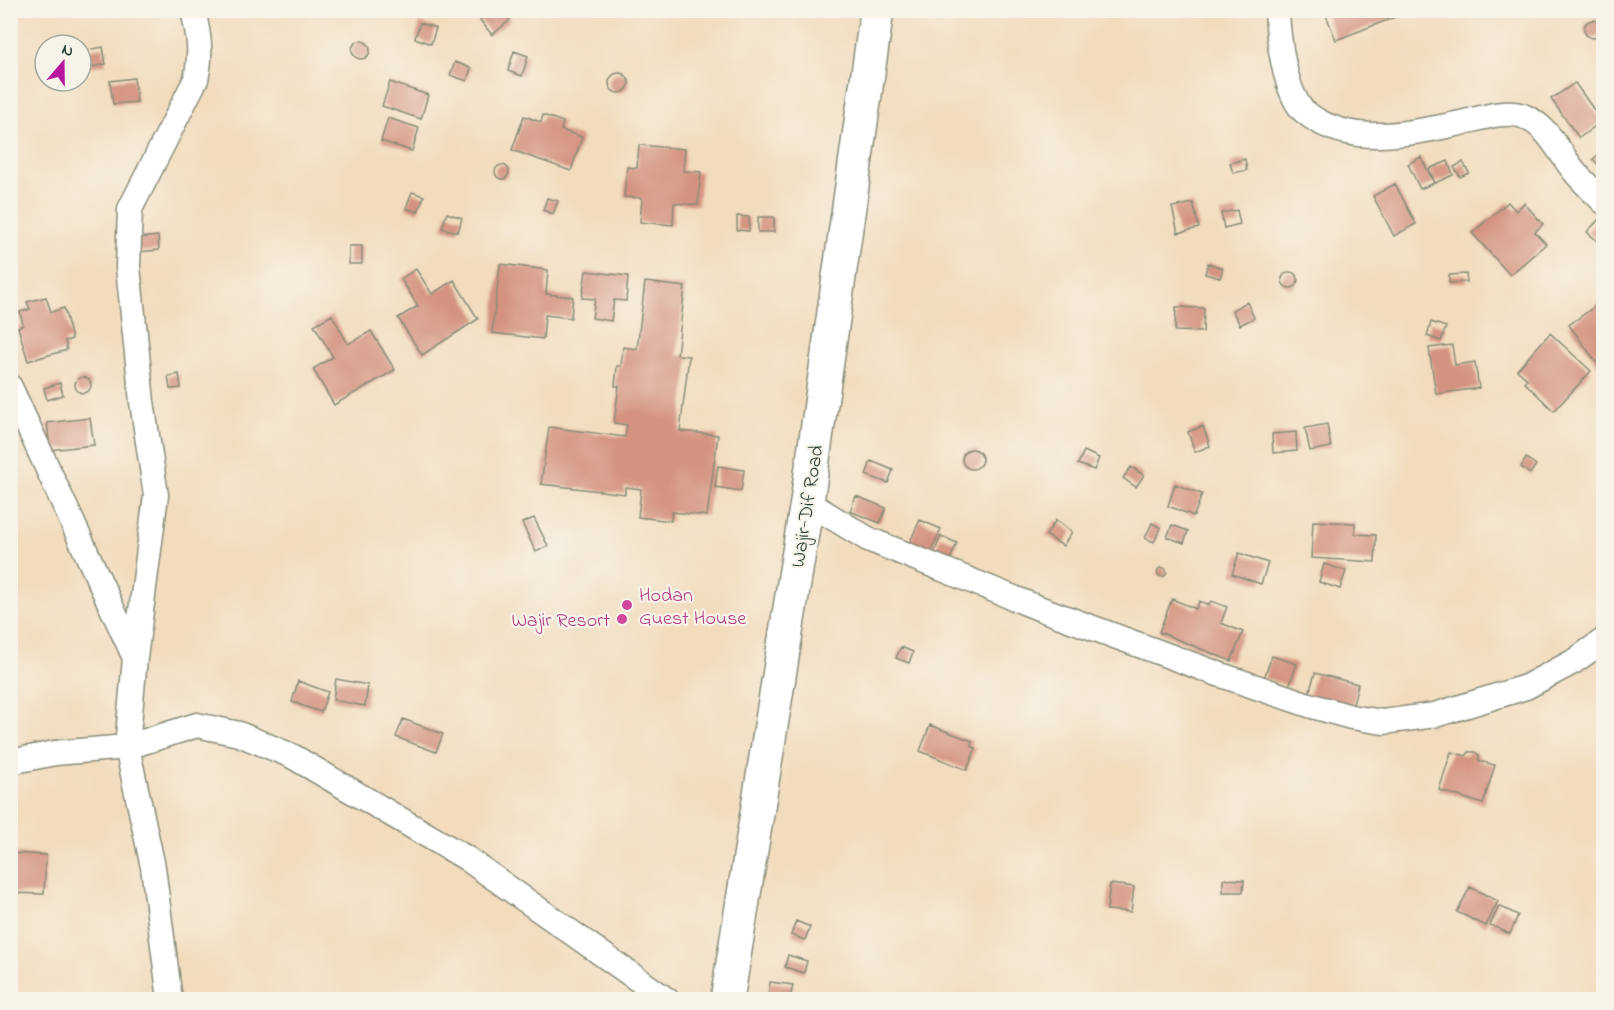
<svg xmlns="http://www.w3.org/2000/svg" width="1614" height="1010" font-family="'Indie Flower',sans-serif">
<rect width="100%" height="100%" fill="#f7f3e8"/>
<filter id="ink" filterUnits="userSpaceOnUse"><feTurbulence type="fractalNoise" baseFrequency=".0167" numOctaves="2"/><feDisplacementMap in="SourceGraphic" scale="12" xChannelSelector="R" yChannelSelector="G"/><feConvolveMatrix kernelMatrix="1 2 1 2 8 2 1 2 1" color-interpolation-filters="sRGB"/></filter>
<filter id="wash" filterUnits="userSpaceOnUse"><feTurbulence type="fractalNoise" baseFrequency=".008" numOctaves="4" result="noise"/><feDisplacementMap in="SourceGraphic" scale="24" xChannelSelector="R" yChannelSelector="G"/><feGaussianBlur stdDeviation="1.35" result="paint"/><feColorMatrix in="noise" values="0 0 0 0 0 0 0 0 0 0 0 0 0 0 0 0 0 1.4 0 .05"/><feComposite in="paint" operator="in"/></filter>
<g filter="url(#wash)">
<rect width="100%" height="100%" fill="#f2dcbd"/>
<g id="blocks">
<!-- building -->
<path fill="#d49380" d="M492 10H502L510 20 492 35 480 20Z
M1324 10H1411V11L1336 40Z
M1590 10H1604V22Z
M1584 29a9 9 0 1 1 18 0a9 9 0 1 1-18 0Z
M420 23 436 28 431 44 415 38Z
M352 50a9 9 0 1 1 18 0a9 9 0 1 1-18 0Z
M103 47 106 64 82 69 81 51Z
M514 51 528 56 522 76 508 71Z
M455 62 471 68 467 81 450 75Z
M609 83a10 10 0 1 1 20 0a10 10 0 1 1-20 0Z
M134 78 137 102 113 104 110 81Z
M390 82 428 95 421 119 382 106Z
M1575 83 1602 121 1579 138 1551 99Z
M543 115 563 122 561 130 582 137 571 171 512 150 524 116 541 122Z
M388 118 419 128 412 151 381 141Z
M639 145 685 149 683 171 701 172 698 205 674 203 673 225 640 222 642 198 624 197 627 167 637 168Z
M1604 150V171L1593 159Z
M1421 157 1434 183 1420 189 1408 164Z
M1245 159 1247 170 1233 173 1230 163Z
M1448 161 1453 175 1435 183 1429 169Z
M1463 162 1469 173 1460 177 1454 167Z
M495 172a7 7 0 1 1 14 0a7 7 0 1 1-14 0Z
M1395 184 1416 224 1394 236 1373 196Z
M412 192 424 196 418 212 406 208Z
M547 198 558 201 553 214 543 210Z
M1508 202 1516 211 1524 203 1543 224 1535 232 1546 244 1510 275 1472 233Z
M1193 203 1199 228 1178 233 1172 207Z
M1237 210 1240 224 1224 228 1221 213Z
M447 213 462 218 458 232 442 228Z
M1604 214V247L1587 232Z
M737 216 749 217V231L737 230Z
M758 217H774V232H758Z
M158 236 159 250 138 252 137 238Z
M349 246H362V264H349Z
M1208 263 1223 268 1220 278 1205 274Z
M500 264 548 270 546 294 573 297 571 318 545 315 543 339 492 333Z
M416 269 432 294 454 280 478 319 422 355 398 318 418 306 401 279Z
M586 271 628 276 626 301 614 300 611 321 592 318 595 299 582 298Z
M1282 280a8 8 0 1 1 16 0a8 8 0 1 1-16 0Z
M1466 274 1467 282 1449 283V275Z
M645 282 685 287 677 355 689 356 680 431 718 435 707 516 672 512 671 521 638 517 641 489 625 487V494L541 484 549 427 625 437 627 425 614 423 619 386H615L617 366H621L623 347 637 349Z
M46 297 51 312 64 308 72 339 65 341 67 350 28 361 18 327 23 325 20 312 30 309 27 302Z
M1604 300V362L1599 366 1569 325Z
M1247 302 1254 318 1240 325 1232 310Z
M1176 307 1204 308 1203 332 1175 331Z
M332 315 348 344 371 331 395 370 334 405 313 369 333 357 314 325Z
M1431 322 1446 327 1441 341 1427 336Z
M1550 333 1591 371 1554 411 1524 382 1527 379 1517 370Z
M1452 345 1455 365 1475 362 1479 388 1436 394 1429 348Z
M179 374 181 388 170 389 168 376Z
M75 385a8 8 0 1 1 16 0a8 8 0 1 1-16 0Z
M60 383 63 395 47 400 44 388Z
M90 418 94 445 50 450 47 423Z
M1327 424 1331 447 1310 451 1305 428Z
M1203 426 1210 446 1195 452 1188 432Z
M1296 432 1297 451 1273 453 1272 434Z
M962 459a10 10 0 1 1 20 0a10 10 0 1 1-20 0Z
M1084 451 1099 458 1094 470 1078 464Z
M1526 458 1536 465 1530 474 1521 467Z
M871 461 893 470 888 483 866 475Z
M718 466 744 470 741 491 715 487Z
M1131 467 1144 475 1136 487 1123 478Z
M1175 484 1202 494 1194 516 1168 506Z
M856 496 886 508 880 523 850 511Z
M534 518 548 546 536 552 522 523Z
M920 520 941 529 930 553 909 544Z
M1056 520 1072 532 1063 546 1046 535Z
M1313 521 1355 523V534L1376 535 1375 562 1311 558Z
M1152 523 1161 528 1154 542 1145 538Z
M1172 525 1188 531 1184 543 1167 537Z
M941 536 957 543 949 562 933 555Z
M1239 553 1268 563 1261 584 1232 574Z
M1324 564 1346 571 1340 589 1319 582Z
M1157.5 572a4.5 4.5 0 1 1 9 0a4.5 4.5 0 1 1-9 0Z
M1172 599 1196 609 1199 601 1209 605 1211 601 1227 607 1221 623 1243 632 1231 661 1159 632Z
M901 647 913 652 909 663 896 658Z
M1272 656 1297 664 1289 686 1264 678Z
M1315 673 1358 684 1352 709 1308 697Z
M336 679 368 685 365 706 333 700Z
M298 681 328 692 321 712 292 702Z
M403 719 443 734 436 752 396 737Z
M930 725 972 741 971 746 976 748 967 770 920 751Z
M1451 752 1466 756 1469 752H1475L1479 755V761L1495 765 1483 804 1439 790Z
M10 853 46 855 44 894 10 893Z
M1223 879 1244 880 1243 892H1223Z
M1110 884 1134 887 1131 912 1107 910Z
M1470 887 1498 901 1486 926 1457 912Z
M1499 906 1518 915 1510 934 1490 925Z
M796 921 810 927 805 940 791 935Z
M788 955 807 961 804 973 785 967Z
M770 982 793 985 790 999 768 996Z"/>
</g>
</g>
<g filter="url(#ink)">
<use href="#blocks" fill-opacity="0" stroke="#888c78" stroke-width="1.5"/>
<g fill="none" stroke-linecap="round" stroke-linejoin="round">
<defs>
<path id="minor" d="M1277 10C1278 37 1284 85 1300 107 1302 111 1307 113 1310 116 1352 146 1409 134 1456 124 1476 120 1504 109 1523 116 1549 126 1559 153 1575 172 1584 183 1594 192 1604 202
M10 387 135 658 127 747 153 867 170 1000
M807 502 868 539 1036 607 1218 674 1309 705 1351 717 1383 722 1435 715 1526 687 1573 662 1604 640
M135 658 156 495 142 402 128 267 130 209 196 79C202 53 199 36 193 10
M10 762 55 753 127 747 197 725 239 734 292 756 466 858 667 1000"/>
<path id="secondary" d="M727 1000 807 502 877 10"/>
</defs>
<!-- minor casing -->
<use href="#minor" stroke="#888c78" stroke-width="27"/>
<!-- secondary casing -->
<use href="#secondary" stroke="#888c78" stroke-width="36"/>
<!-- minor -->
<use href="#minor" stroke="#fff" stroke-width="24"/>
<!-- secondary -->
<use href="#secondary" stroke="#fff" stroke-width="33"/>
</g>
</g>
<!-- markers -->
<g fill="#d1479c" stroke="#f7f3e8" stroke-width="2">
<circle cx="627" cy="605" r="6"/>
<circle cx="622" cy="619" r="6"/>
</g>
<g text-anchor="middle" stroke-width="4.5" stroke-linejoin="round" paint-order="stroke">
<!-- street labels -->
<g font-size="20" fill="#1f3d34" stroke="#f7f3e8">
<text transform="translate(806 506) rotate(-81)" y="7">Wajir-Dif Road</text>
</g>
<!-- hotel labels -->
<g font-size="20" fill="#b23c85" stroke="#f7f3e8" text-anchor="start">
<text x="639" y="601">Hodan<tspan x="639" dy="23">Guest House</tspan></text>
<text x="610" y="626" text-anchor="end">Wajir Resort</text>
</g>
</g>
<!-- margin -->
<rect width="1614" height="1010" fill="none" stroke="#f7f3e8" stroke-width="36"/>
<!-- north arrow -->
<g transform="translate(63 63) rotate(20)"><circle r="28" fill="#f7f3e8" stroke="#a1aaa0" stroke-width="1.5"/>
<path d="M0-4.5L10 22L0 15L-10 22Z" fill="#b5179e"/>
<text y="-9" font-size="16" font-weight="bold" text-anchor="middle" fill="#1f3d34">N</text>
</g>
</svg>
